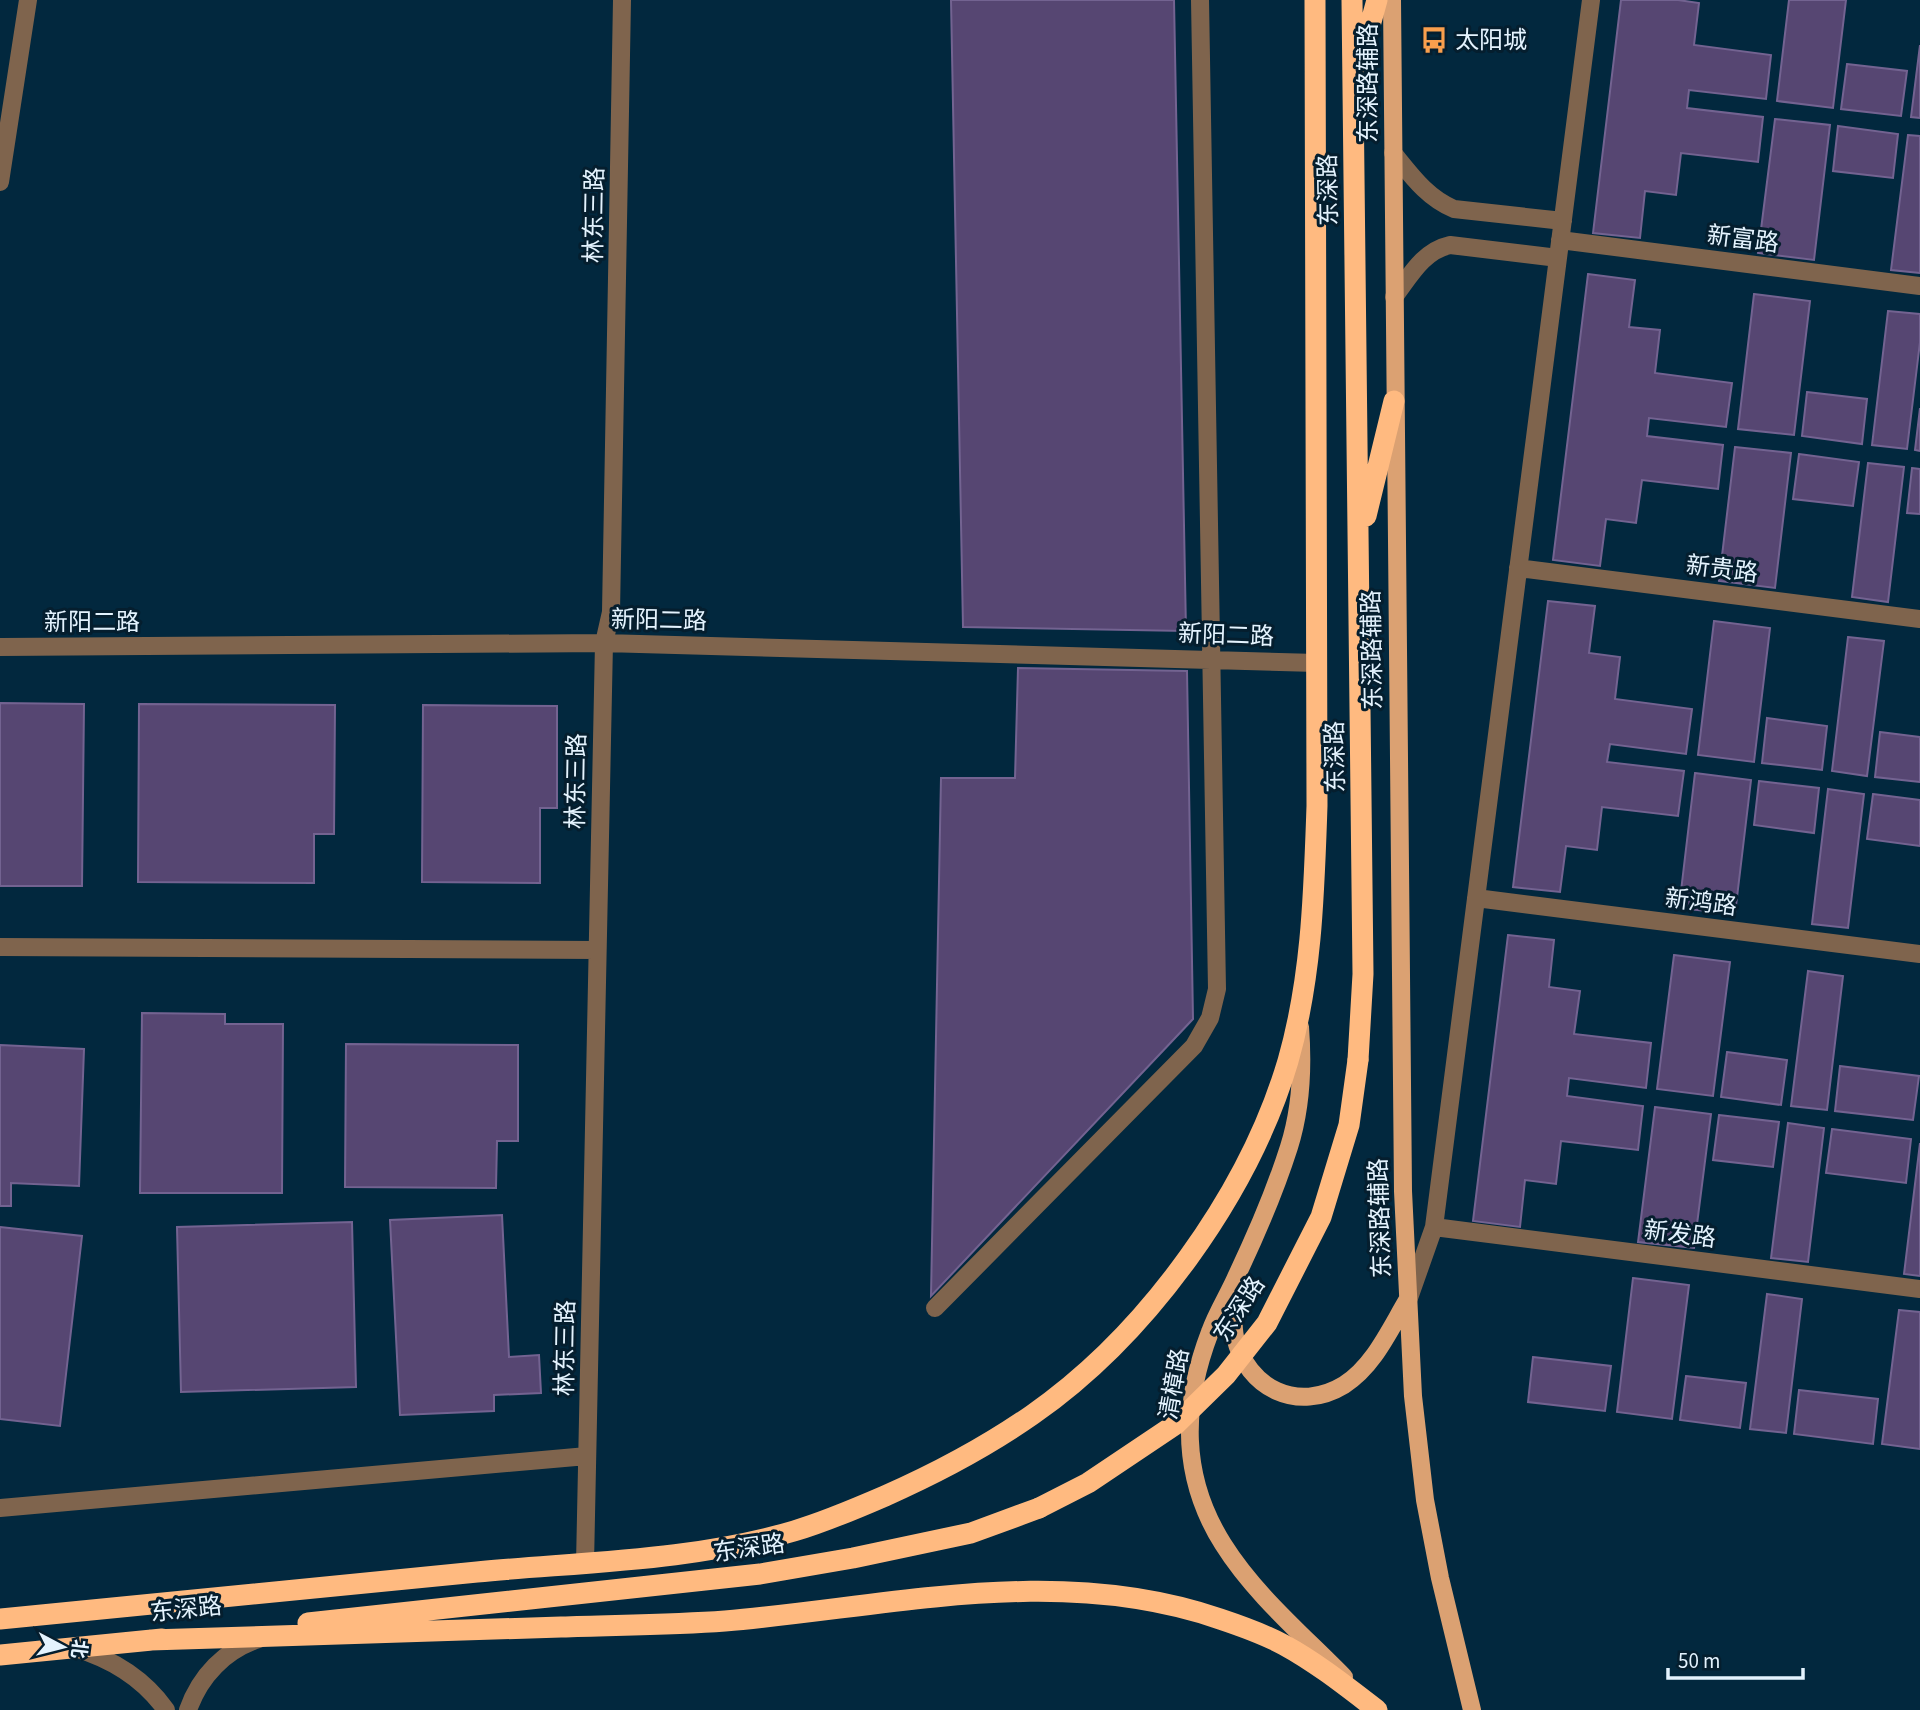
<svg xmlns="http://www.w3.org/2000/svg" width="1920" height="1710" font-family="'Source Sans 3','Noto Sans SC',sans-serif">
<rect width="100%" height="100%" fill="#02283e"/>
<!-- building -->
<path fill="#564672" stroke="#736391" stroke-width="2" d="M951 0H1174L1186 631 963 627Z
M1621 0H1678L1699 3 1694 45 1771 55 1766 99 1689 90 1687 108 1763 117 1758 162 1681 153 1676 195 1645 191 1640 238 1593 233Z
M1789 0H1846L1833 108 1777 101Z
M1920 45V118L1911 117Z
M1847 64 1907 71 1901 116 1841 109Z
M1775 119 1830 125 1814 260 1758 253Z
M1838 126 1898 134 1893 178 1833 171Z
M1908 135 1920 136V273L1891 270Z
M1588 274 1635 280 1629 327 1660 330 1655 373 1732 383 1726 427 1649 418 1647 436 1723 445 1718 489 1642 480 1636 523 1606 519 1600 566 1553 560Z
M1754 294 1810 301 1794 435 1738 429Z
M1888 311 1920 314V342L1907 449 1872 445Z
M1807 392 1867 399 1862 444 1802 436Z
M1920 408V451L1915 450Z
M1735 447 1791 453 1775 588 1719 581Z
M1799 454 1859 462 1853 506 1793 499Z
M1868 463 1904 467 1888 602 1852 597Z
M1912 468 1920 469V514L1907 513Z
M1548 601 1595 606 1589 653 1620 657 1615 699 1692 709 1686 754 1610 744 1607 762 1684 771 1678 816 1602 807 1597 850 1566 846 1560 892 1513 887Z
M1714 621 1770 628 1754 762 1698 755Z
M1848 637 1884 641 1867 776 1832 771Z
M1018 668 1187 671 1193 1019 931 1296 941 778H1015Z
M0 703 84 704 82 886H0Z
M139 704 335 705 334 834H314V883L138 882Z
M423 705 557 706V808H540V883L422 882Z
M1767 718 1827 726 1822 770 1762 763Z
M1880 732 1920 737V782L1875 777Z
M1695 773 1751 780 1735 914 1679 908Z
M1759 781 1819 788 1814 833 1754 825Z
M1828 789 1864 794 1848 928 1812 924Z
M1873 794 1920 800V846L1867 839Z
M1508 935 1554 940 1549 987 1580 991 1574 1034 1651 1043 1646 1088 1569 1078 1567 1096 1643 1106 1638 1150 1561 1141 1556 1184 1525 1180 1520 1227 1473 1221Z
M1674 955 1730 962 1713 1096 1657 1089Z
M1808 971 1843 976 1827 1110 1791 1106Z
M142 1013 225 1014V1024H283L282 1193H140Z
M346 1044 518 1045V1141H497L496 1188 345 1187Z
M0 1045 84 1049 79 1186 11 1183V1206H0Z
M1727 1052 1787 1060 1781 1105 1721 1097Z
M1840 1066 1919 1076 1913 1120 1835 1111Z
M1655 1107 1711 1114 1694 1248 1638 1242Z
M1719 1115 1779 1122 1773 1167 1713 1160Z
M1788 1123 1824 1128 1808 1262 1771 1258Z
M1832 1129 1911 1139 1906 1183 1826 1173Z
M1920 1143V1276L1904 1274Z
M502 1215 509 1357 539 1355 541 1393 494 1395V1411L400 1415 390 1220Z
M352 1222 356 1387 181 1392 177 1227Z
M0 1227 82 1236 60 1426 0 1419Z
M1633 1278 1689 1285 1672 1419 1617 1412Z
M1767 1294 1802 1299 1786 1433 1750 1429Z
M1899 1310 1920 1312V1449L1882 1444Z
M1533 1357 1611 1366 1605 1411 1528 1402Z
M1686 1376 1746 1383 1740 1428 1680 1420Z
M1799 1390 1878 1399 1873 1444 1794 1434Z"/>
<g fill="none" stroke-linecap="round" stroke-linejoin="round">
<!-- street -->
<path stroke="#7f644d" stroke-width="18" d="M1393 153C1411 175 1427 198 1454 209L1563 221
M0 182 28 0
M1560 240 1920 286
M1394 297C1410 276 1423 251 1450 245L1558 258
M1518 568 1920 619
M0 647 604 643 1317 663
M1476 898 1920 954
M0 947 597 950
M1434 1227 1920 1289
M1409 1298 1434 1227 1591 0
M935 1308 1194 1046 1210 1018 1217 989 1200 0
M0 1508 587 1456
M585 1564 604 643 611 612 622 0
M75 1648C112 1659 144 1679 166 1710
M188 1710C200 1676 225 1650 259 1639"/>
<!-- primary -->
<path stroke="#dba172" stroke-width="18" d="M1392 0 1403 1191 1413 1396 1425 1500 1440 1578 1472 1710
M1300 1027C1303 1066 1301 1109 1289 1147 1275 1191 1257 1233 1237 1275 1229 1294 1217 1312 1210 1332 1182 1405 1180 1476 1223 1544 1255 1595 1303 1635 1344 1677
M1235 1289C1234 1305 1232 1322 1235 1337 1247 1389 1298 1413 1344 1385 1374 1366 1390 1329 1408 1299"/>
<!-- highway -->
<path stroke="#ffba80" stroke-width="21" d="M1352 0 1363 974 1358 1060
M1360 62 1377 0
M1366 516 1394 401
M0 1619C159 1603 318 1587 477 1572 582 1562 692 1561 794 1531 825 1522 855 1509 885 1496 937 1473 986 1447 1032 1415 1147 1335 1249 1193 1288 1061 1312 977 1314 892 1317 806L1315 0
M308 1623 760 1574 853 1558 971 1533 1039 1508
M150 1640C287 1636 424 1632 561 1627 615 1625 670 1625 725 1621 890 1607 1057 1563 1220 1619 1241 1626 1264 1634 1284 1645 1317 1663 1347 1687 1377 1710
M0 1655 162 1639"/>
<!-- highway-bridge -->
<path stroke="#ffba80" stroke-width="21" d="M1039 1508 1088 1483 1176 1424 1226 1375 1267 1323 1321 1217 1349 1125 1358 1060"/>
</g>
<!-- icons -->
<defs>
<symbol id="bus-bare" viewBox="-9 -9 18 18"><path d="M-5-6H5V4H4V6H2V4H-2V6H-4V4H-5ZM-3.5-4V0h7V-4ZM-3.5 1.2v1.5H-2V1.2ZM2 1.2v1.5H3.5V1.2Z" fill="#f99f4d" stroke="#051e2e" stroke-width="2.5" paint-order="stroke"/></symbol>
</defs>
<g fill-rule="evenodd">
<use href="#bus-bare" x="1415" y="21" width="38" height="38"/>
</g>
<g text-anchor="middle" stroke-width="6" stroke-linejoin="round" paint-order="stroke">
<!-- poi labels -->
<g font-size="24" fill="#e4f3fe" stroke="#051e2e" text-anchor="start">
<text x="1455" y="48">太阳城</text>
</g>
<!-- street labels -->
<g font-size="24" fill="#e4f3fe" stroke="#051e2e">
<text transform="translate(1368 83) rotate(-90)" y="8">东深路辅路</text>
<text transform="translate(1328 190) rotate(-91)" y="8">东深路</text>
<text transform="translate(594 215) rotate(-89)" y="8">林东三路</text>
<text transform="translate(1743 239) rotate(7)" y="8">新富路</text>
<text transform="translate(1722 569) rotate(7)" y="8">新贵路</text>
<text transform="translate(659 620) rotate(1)" y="8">新阳二路</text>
<text x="92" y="630">新阳二路</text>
<text transform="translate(1226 635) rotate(2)" y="8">新阳二路</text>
<text transform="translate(1372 650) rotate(-91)" y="8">东深路辅路</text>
<text transform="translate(1335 757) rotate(-91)" y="8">东深路</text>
<text transform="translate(576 781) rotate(-89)" y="8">林东三路</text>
<text transform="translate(1701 902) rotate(7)" y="8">新鸿路</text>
<text transform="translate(1380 1218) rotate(-92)" y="8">东深路辅路</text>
<text transform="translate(1680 1234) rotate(7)" y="8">新发路</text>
<text transform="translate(1239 1309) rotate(-57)" y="8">东深路</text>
<text transform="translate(565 1348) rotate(-89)" y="8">林东三路</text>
<text transform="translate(1174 1384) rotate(-80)" y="8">清樟路</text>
<text transform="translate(749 1548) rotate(-8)" y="8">东深路</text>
<text transform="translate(186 1609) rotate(-6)" y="8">东深路</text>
</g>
</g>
<!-- north arrow -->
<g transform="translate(63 1647) rotate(97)" stroke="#051e2e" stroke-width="5" paint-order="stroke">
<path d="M0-5L12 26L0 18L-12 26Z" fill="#e4f3fe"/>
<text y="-10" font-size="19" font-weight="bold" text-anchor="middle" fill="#e4f3fe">北</text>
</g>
<!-- scale -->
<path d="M1668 1668v10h135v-10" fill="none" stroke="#e4f3fe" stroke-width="3.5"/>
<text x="1678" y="1668" font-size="21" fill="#e4f3fe" stroke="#051e2e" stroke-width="5" paint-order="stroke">50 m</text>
</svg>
